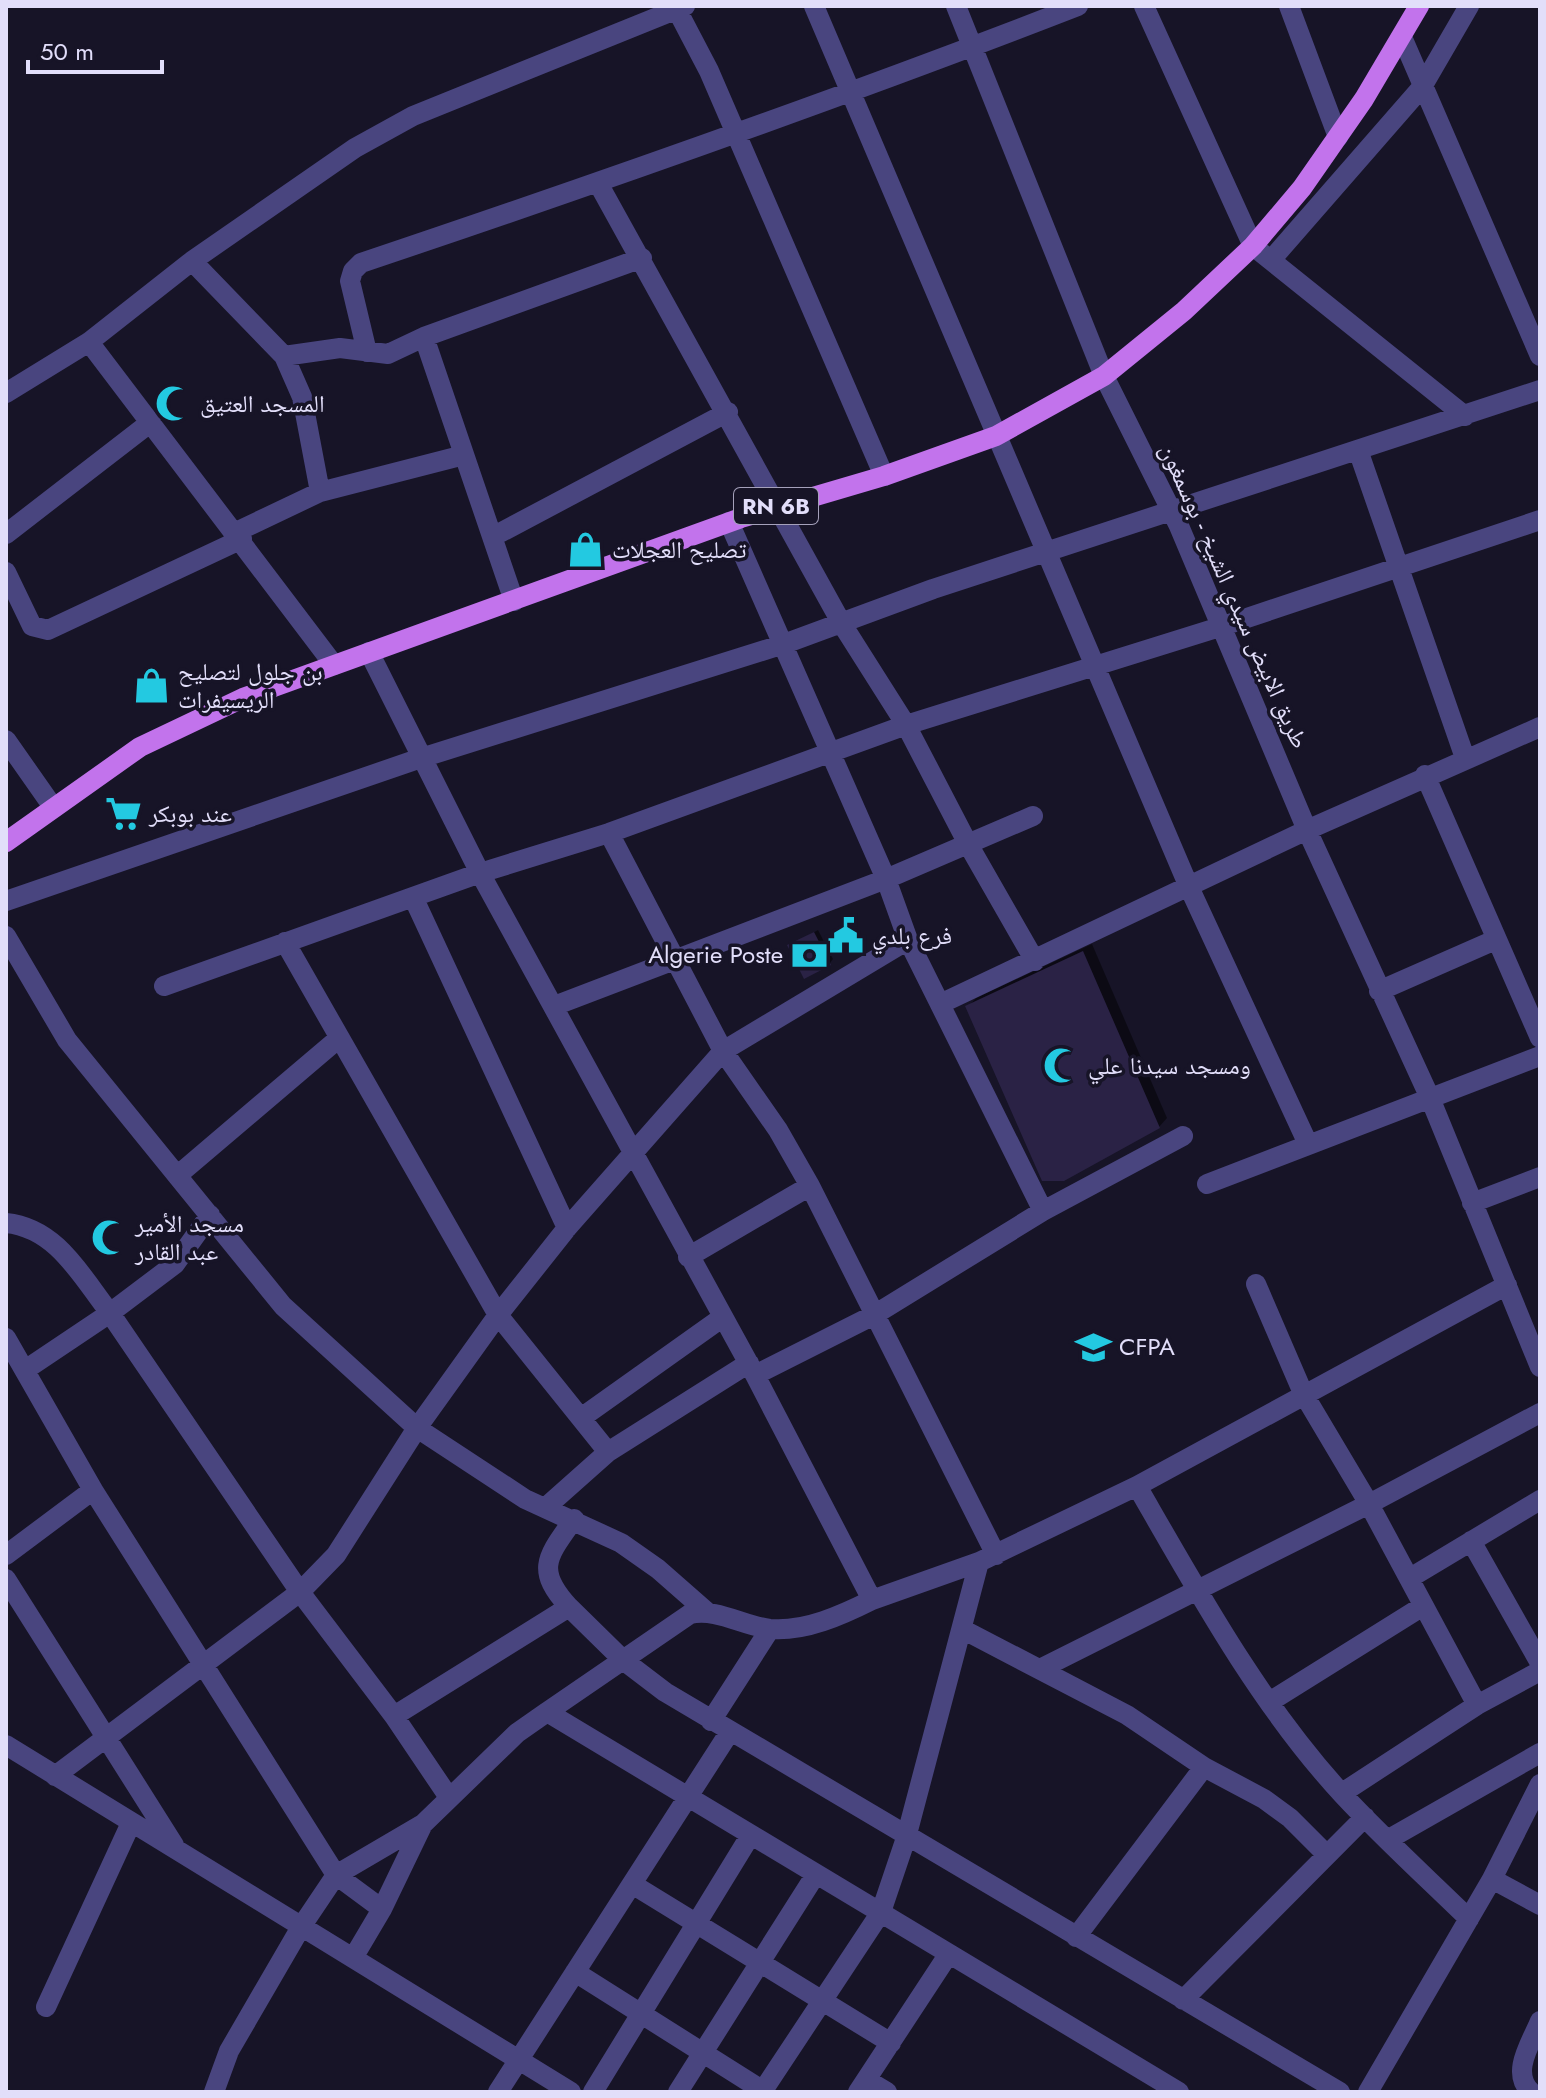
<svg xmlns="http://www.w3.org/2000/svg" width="1546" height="2098" font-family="Jost,'Noto Naskh Arabic',sans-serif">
<rect width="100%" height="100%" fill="#171427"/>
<!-- shadow -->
<path fill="#0007" d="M818 930 833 959 830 963 789 946Z
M1092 944 1167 1118 1159 1127 968 1007 976 998Z"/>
<!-- building -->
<path fill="#2a2245" d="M814 932 831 965 804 979 787 945Z
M1083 951 1160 1128 1064 1181H1042L965 1006Z"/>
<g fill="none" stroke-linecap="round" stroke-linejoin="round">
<!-- minor -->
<path stroke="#49457f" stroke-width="20" d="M675 6 709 71 884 476
M814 6 1189 887 1308 1144
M956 6 1104 376 1179 526 1307 830 1430 1098 1540 1367
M1144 6 1253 246 1465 416
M1289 6 1338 137
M1402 37 1540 356
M598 183 842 624 906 725 968 844 1035 961
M1271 260 1422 87 1469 6
M192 261 284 356 302 397 320 492
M424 337 514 601
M89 342 334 665
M367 352 350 281 353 271 361 263C602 182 841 98 1078 6
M284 356 340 348 388 354 424 337 642 258
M6 393 89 342 192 261 355 148 413 116 685 6
M1358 450 1465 758
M729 522 886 879 908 940 1043 1211
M236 532 320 492 464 455
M6 534 151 422
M494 536 728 412
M6 572 32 626 48 630 242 539
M369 652 480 873 755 1375 874 1315 1043 1211 1183 1136
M6 740 53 807
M1425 775 1540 1038
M609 833 723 1051 778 1130 810 1186 996 1555
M414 899 567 1228
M6 901 421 758 784 644 933 589 1540 390
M6 936 67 1040 283 1306 417 1428 525 1499 621 1543 658 1569 707 1612
M285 942 498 1315 608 1452
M164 986 480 873 609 833 906 725 1223 626 1540 520
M1379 991 1495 940
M940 1004 1307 830 1540 727
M554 1006 886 879 1033 816
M178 1175 338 1039
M1207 1184 1540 1056
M1472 1203 1540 1177
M6 1223C57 1228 81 1276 110 1313L175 1264 210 1215
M688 1257 810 1186
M1256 1284 1303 1393 1369 1504 1477 1705
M6 1338 93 1490
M25 1370 110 1313 300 1592 394 1716 448 1796
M755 1375 872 1600 979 1562
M581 1418 723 1317
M1137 1486C1198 1592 1260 1705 1343 1795 1383 1838 1427 1878 1469 1919
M545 1508 608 1452 749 1363
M1471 1541 1540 1663
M6 1555 93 1490 336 1875 382 1909
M1410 1578 1540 1500
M6 1579 174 1845
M569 1607C534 1569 548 1556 574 1519
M962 1629 1127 1715 1204 1767 1264 1799 1290 1818 1326 1854
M1040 1669 1369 1504 1540 1413
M1271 1701 1423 1606
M547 1712 690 1614C717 1608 743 1626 770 1629 805 1632 842 1615 872 1600
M394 1716 569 1607 623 1660 665 1692 1340 2092
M711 1721 770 1629
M6 1745 571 2092
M55 1776 300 1592 336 1555 417 1428 498 1315 567 1228 723 1051 908 940
M1342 1793 1477 1705 1540 1671
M1389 1839 1540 1753
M1492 1879 1540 1905
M632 1884 891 2043
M1076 1937 1204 1767
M353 1958 382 1909 423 1824 517 1733 547 1712 1179 2092
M575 1972 765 2092
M1183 2000 1365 1817
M46 2007 131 1823
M867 2080 887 2092
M214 2092 229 2051 301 1927 336 1875 423 1824
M498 2092 729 1733
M593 2092 750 1836
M678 2092 816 1874
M762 2092 881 1912 906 1838 979 1562 1137 1486 1507 1285
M858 2092 948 1955
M1368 2092 1492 1879 1540 1784
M1531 2092C1510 2073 1531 2043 1540 2021"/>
<!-- primary -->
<path stroke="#c273ec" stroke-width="20" d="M6 842 140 747 243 698 741 518 884 476 996 436 1104 376 1184 311 1253 246 1302 188 1364 99 1419 6"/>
</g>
<!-- icons -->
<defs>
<symbol id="mosque-bare" viewBox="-9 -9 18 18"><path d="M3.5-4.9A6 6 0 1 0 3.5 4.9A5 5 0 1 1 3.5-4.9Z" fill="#23c9e1" stroke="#171427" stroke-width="2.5" paint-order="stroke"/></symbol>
<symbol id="shop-bare" viewBox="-9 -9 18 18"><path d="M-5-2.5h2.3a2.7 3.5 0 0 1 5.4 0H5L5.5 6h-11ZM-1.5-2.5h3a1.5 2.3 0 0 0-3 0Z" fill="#23c9e1" stroke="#171427" stroke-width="2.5" paint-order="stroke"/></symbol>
<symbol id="supermarket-bare" viewBox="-9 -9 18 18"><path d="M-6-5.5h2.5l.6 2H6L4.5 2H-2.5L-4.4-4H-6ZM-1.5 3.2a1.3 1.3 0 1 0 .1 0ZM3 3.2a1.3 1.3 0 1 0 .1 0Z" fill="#23c9e1" stroke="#171427" stroke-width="2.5" paint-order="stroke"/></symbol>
<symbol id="civic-bare" viewBox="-9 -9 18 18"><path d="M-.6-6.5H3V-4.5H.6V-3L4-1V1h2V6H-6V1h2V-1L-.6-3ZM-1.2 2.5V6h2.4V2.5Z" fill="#23c9e1" stroke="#171427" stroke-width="2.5" paint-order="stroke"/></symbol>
<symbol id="bank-bare" viewBox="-9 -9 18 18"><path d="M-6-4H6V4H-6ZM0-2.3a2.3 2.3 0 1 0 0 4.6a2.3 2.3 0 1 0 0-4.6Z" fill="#23c9e1" stroke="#171427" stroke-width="2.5" paint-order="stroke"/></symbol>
<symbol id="university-bare" viewBox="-9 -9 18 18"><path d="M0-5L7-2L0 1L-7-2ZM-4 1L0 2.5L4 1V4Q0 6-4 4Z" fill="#23c9e1" stroke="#171427" stroke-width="2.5" paint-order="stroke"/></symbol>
</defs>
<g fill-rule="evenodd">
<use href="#mosque-bare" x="148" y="378" width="51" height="51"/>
<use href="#shop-bare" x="560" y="524" width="51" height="51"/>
<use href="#shop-bare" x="126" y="660" width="51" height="51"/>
<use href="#supermarket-bare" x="98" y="788" width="51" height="51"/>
<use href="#civic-bare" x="820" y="910" width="51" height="51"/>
<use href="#bank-bare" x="784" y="930" width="51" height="51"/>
<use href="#mosque-bare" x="1036" y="1040" width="51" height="51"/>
<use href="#mosque-bare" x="84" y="1212" width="51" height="51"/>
<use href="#university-bare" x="1068" y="1322" width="51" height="51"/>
</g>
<g text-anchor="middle" stroke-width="7" stroke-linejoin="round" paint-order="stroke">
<!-- shield labels -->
<rect fill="#171427" stroke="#a5a1bb" stroke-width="2" x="734" y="488" width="84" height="36" rx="6"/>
<g font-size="22" font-weight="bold" fill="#e2defa">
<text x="776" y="514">RN 6B</text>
</g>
<!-- poi labels -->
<g font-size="24" fill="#e2defa" stroke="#171427" text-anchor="start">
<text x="200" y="412">المسجد العتيق</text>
<text x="612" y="558">تصليح العجلات</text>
<text x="178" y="680">بن جلول لتصليح<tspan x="178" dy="28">الريسيفرات</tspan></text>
<text x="149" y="822">عند بوبكر</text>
<text x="872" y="944">فرع بلدي</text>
<text x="783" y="963" text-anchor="end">Algerie Poste</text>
<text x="1088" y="1074">ومسجد سيدنا علي</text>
<text x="135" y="1232">مسجد الأمير<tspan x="135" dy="28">عبد القادر</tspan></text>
<text x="1119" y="1355">CFPA</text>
</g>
<!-- street labels -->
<g font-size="24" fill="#e2defa" stroke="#171427">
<text transform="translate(1234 596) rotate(66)" y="8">طريق الابيض سيدي الشيخ - بوسمغون</text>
</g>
</g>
<!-- border -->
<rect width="1546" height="2098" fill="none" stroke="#e2defa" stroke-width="16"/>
<!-- scale -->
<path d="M28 60v12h134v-12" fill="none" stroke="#e2defa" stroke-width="4"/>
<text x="40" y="60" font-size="24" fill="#e2defa" stroke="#171427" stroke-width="6" paint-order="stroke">50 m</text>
</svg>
